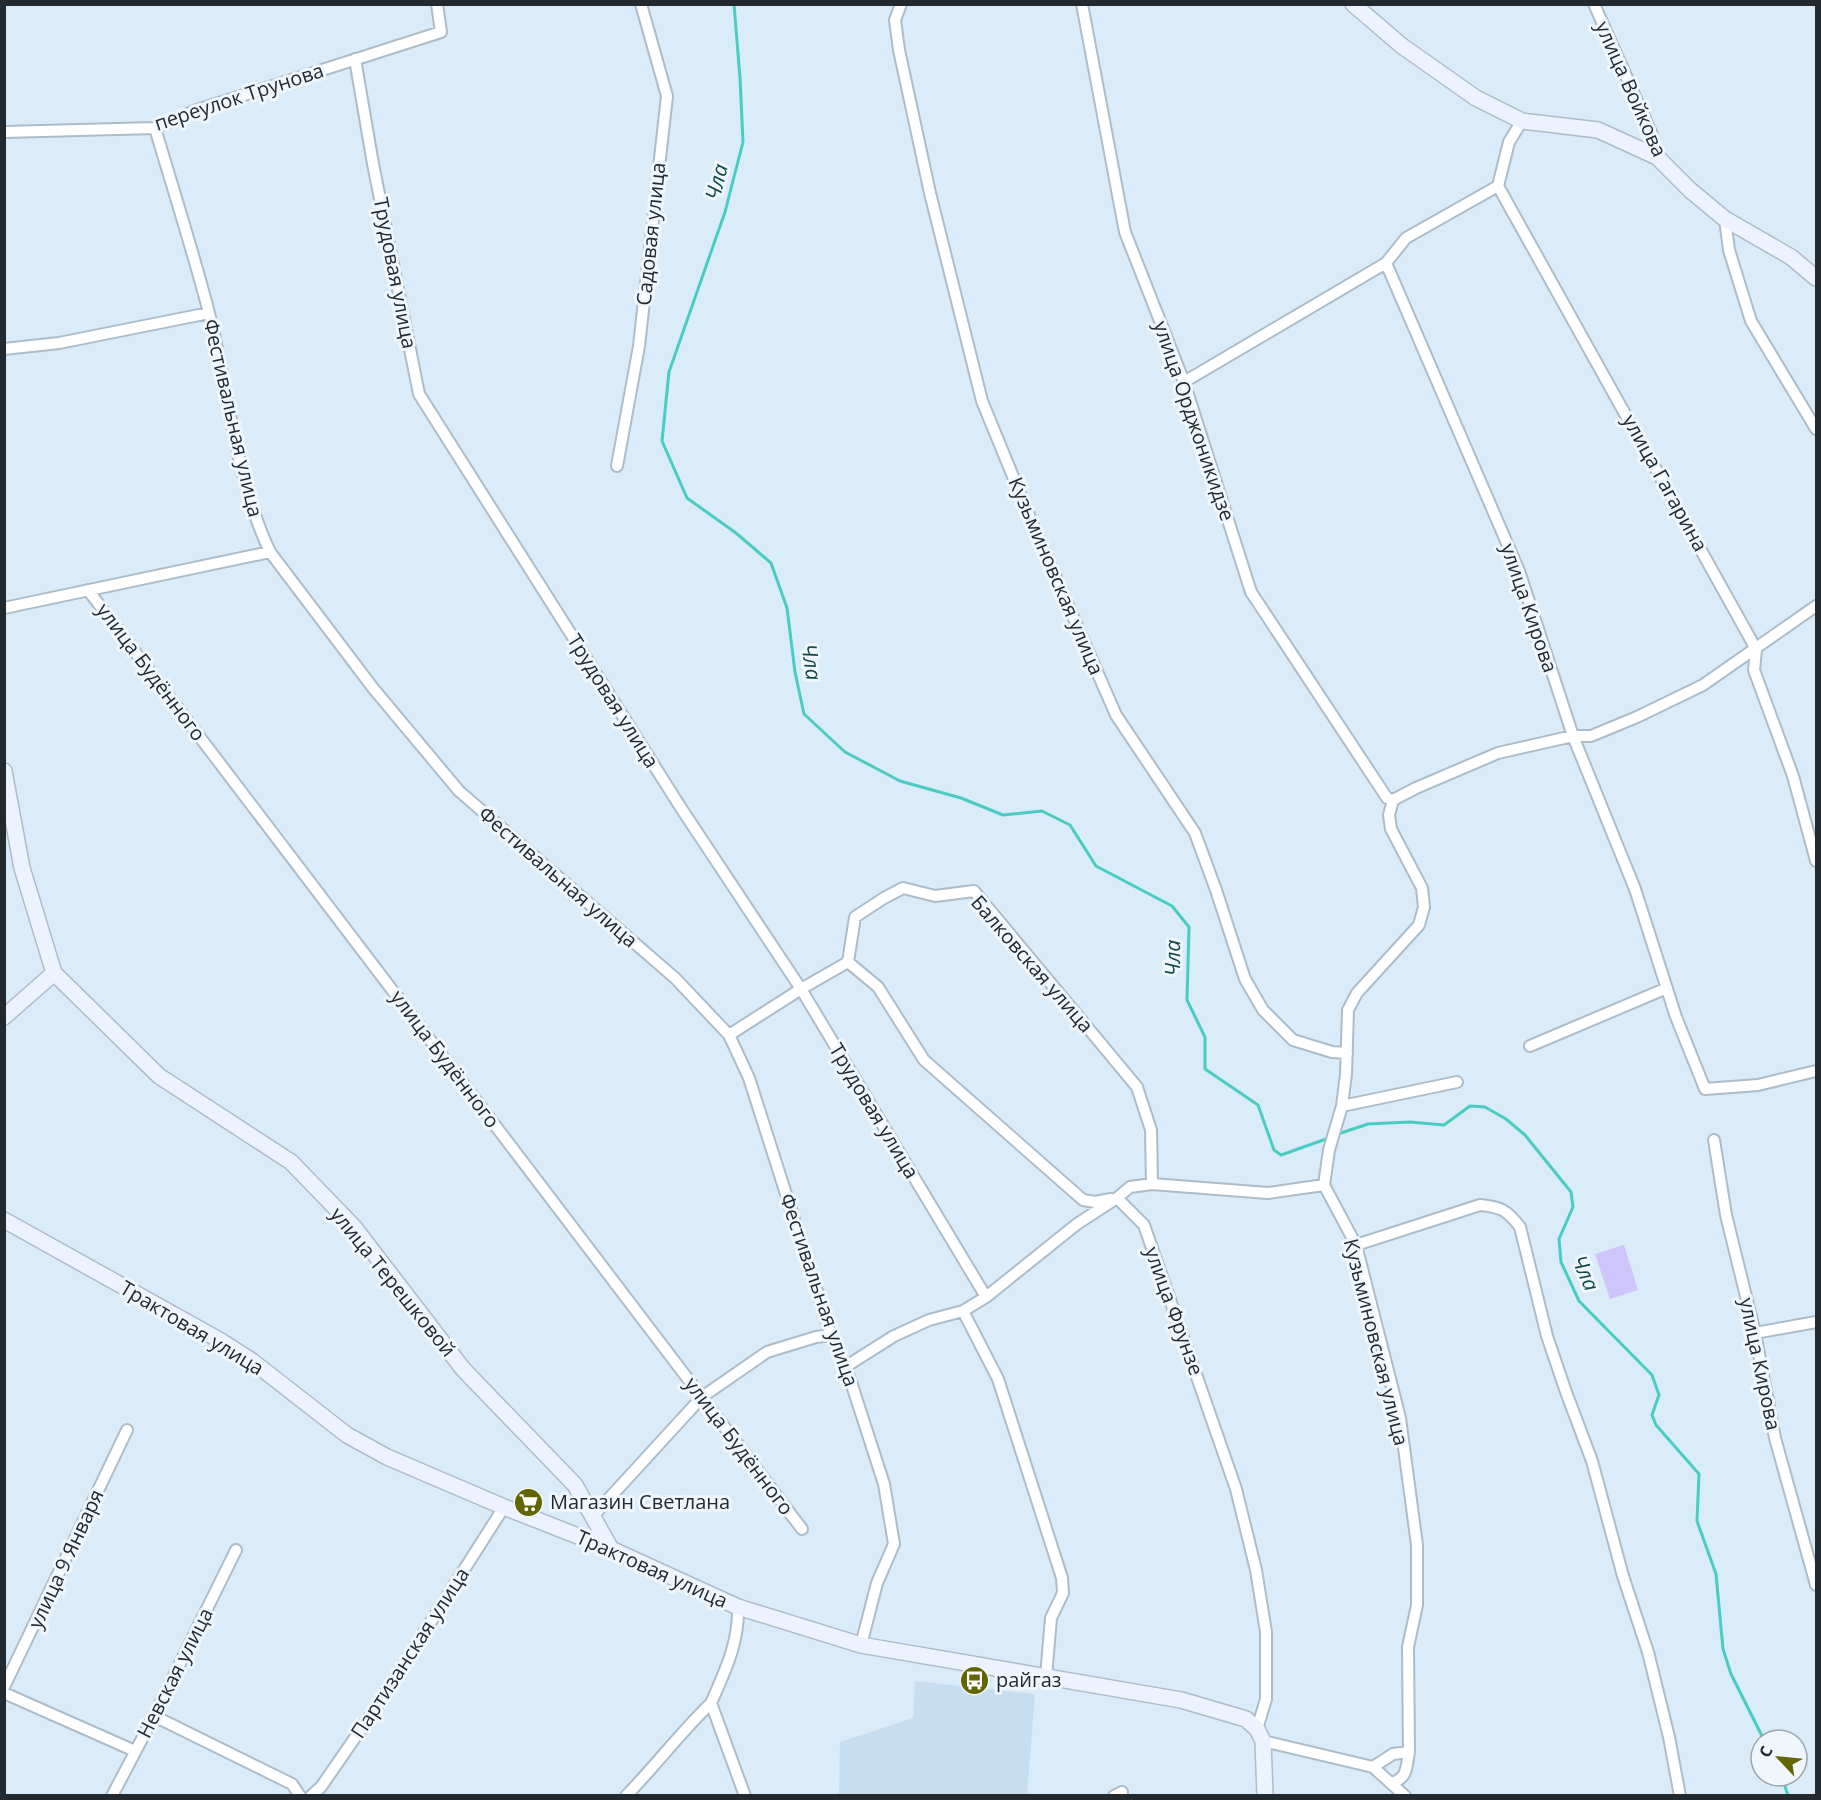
<svg xmlns="http://www.w3.org/2000/svg" width="1821" height="1800" font-family="'Open Sans',sans-serif">
<rect width="100%" height="100%" fill="#daecf9"/>
<!-- built -->
<path fill="#c7def0" d="M915 1681 1035 1694 1027 1795H839L840 1742 913 1718Z"/>
<!-- green -->
<path fill="#cec5fd" d="M1624 1245 1638 1290 1610 1299 1595 1254Z"/>
<g fill="none" stroke-linecap="round" stroke-linejoin="round">
<!-- stream -->
<path stroke="#4bccc3" stroke-width="3" d="M734 4 740 78 743 142 725 212 669 372 662 441 687 498 736 533 771 563 787 608 795 672 804 714 845 752 900 781 961 798 1003 815 1042 811 1070 825 1096 866 1172 906 1189 927 1187 1000 1205 1037V1069L1258 1105 1274 1150 1281 1155 1329 1138
M1338 1134 1368 1124 1410 1122 1444 1125 1470 1106 1485 1107 1506 1119 1525 1135 1571 1192 1573 1207 1559 1239 1561 1262 1579 1301 1652 1375 1659 1395 1652 1415 1656 1425 1699 1474 1697 1521 1716 1574 1723 1649 1731 1674 1764 1740
M1782 1776 1788 1796"/>
<defs>
<path id="street" d="M901 4 895 20 899 50 930 193 982 401 1033 525 1116 715 1195 833 1216 890 1245 979 1263 1010 1293 1040 1332 1052 1347 1053
M1082 4 1125 232 1184 382 1251 592 1387 798 1393 800
M1594 4 1651 132 1657 157
M355 59 373 164 419 394 681 808 801 989 986 1297
M1522 121 1509 142 1498 186 1751 640 1756 650 1754 670 1793 776 1816 861
M155 128C173 189 193 251 209 313 229 392 235 478 270 552L373 688 459 791 675 978 729 1035 749 1078 831 1335 851 1382 884 1484 894 1544 877 1583 861 1645
M4 132 155 128 197 110 441 32 437 4
M1498 186 1406 238 1386 263 1519 571 1573 736 1635 889 1676 1017 1705 1089 1758 1085 1816 1071
M1725 219 1729 250 1751 321 1816 429
M4 349 59 343 209 313
M1184 382 1386 263
M617 466 639 346 667 96 641 4
M88 590 802 1529
M4 608 270 552
M848 962 878 987 924 1060 1083 1200 1095 1202 1111 1199
M729 1035 801 989 848 962 855 917 884 898 903 888 935 896 974 891 1137 1087 1151 1130 1152 1184
M1530 1046 1667 988
M1342 1106 1457 1082
M1714 1140 1726 1215 1755 1333 1775 1438 1816 1585
M1324 1185 1329 1150 1342 1106 1346 1074 1348 1010 1357 993 1419 925 1424 907 1422 888 1391 829 1389 815 1393 800 1416 788 1498 753 1573 736H1591L1637 717 1703 685 1816 606
M1324 1185 1356 1245 1400 1418 1417 1545V1605L1408 1647 1409 1752 1393 1754 1373 1767
M1117 1198 1144 1225 1236 1489 1256 1570 1266 1632V1699L1257 1729
M1356 1245 1480 1205C1501 1207 1507 1210 1520 1227L1547 1336 1566 1392 1592 1461 1623 1576 1648 1652 1669 1737 1680 1796
M963 1311 998 1379 1062 1578 1063 1593 1051 1618 1046 1677
M1755 1333 1816 1322
M845 1367 894 1336 929 1320 963 1311 986 1297 1077 1224 1117 1198 1130 1187 1152 1184 1268 1193 1324 1185
M592 1517 702 1397 767 1352 816 1337 831 1335
M738 1607C739 1643 725 1671 711 1703L745 1796
M4 1687 127 1430
M4 1693 135 1751
M154 1716 292 1784 300 1796
M1263 1741 1373 1767 1405 1796
M1392 1783C1408 1777 1406 1768 1409 1752
M112 1796 154 1716 236 1550
M311 1796 321 1787 381 1700 504 1507
M626 1796C656 1765 681 1732 711 1703
M1114 1796 1122 1792"/>
<path id="secondary" d="M1353 4 1402 46 1476 98 1522 121 1598 130 1657 157 1690 190 1725 219 1791 257 1816 278
M4 771 22 868 54 973 159 1076 291 1162 354 1227 463 1369 575 1485 611 1549
M4 1017 54 973
M4 1220 221 1341 252 1361 347 1435 387 1457 504 1507 611 1549 738 1607 861 1645 1181 1700 1246 1719 1257 1729 1263 1741 1265 1796"/>
</defs>
<!-- street casing -->
<use href="#street" stroke="#acbdc9" stroke-width="14"/>
<!-- secondary casing -->
<use href="#secondary" stroke="#acbdc9" stroke-width="18"/>
<!-- street -->
<use href="#street" stroke="#fff" stroke-width="10"/>
<!-- secondary -->
<use href="#secondary" stroke="#ecf2fe" stroke-width="15"/>
</g>
<!-- icons -->
<defs>
<symbol id="supermarket-disc" viewBox="-11 -11 22 22"><circle r="9.5" fill="#626500" stroke="#f0f7fc"/><path d="M-6-5.5h2.5l.6 2H6L4.5 2H-2.5L-4.4-4H-6ZM-1.5 3.2a1.3 1.3 0 1 0 .1 0ZM3 3.2a1.3 1.3 0 1 0 .1 0Z" fill="#fff"/></symbol>
<symbol id="bus-disc" viewBox="-11 -11 22 22"><circle r="9.5" fill="#626500" stroke="#f0f7fc"/><path d="M-5-6H5V4H4V6H2V4H-2V6H-4V4H-5ZM-3.5-4V0h7V-4ZM-3.5 1.2v1.5H-2V1.2ZM2 1.2v1.5H3.5V1.2Z" fill="#fff"/></symbol>
</defs>
<g fill-rule="evenodd">
<use href="#supermarket-disc" x="512" y="1486" width="33" height="33"/>
<use href="#bus-disc" x="958" y="1664" width="33" height="33"/>
</g>
<g text-anchor="middle" stroke-width="6" stroke-linejoin="round" paint-order="stroke">
<!-- street labels -->
<g font-size="20" fill="#232a2f" stroke="#f0f7fc">
<text transform="translate(1631 89) rotate(66)" y="7">улица Войкова</text>
<text transform="translate(239 97) rotate(-18)" y="7">переулок Трунова</text>
<text transform="translate(651 234) rotate(-84)" y="7">Садовая улица</text>
<text transform="translate(395 273) rotate(79)" y="7">Трудовая улица</text>
<text transform="translate(233 418) rotate(77)" y="7">Фестивальная улица</text>
<text transform="translate(1194 421) rotate(71)" y="7">улица Орджоникидзе</text>
<text transform="translate(1665 483) rotate(61)" y="7">улица Гагарина</text>
<text transform="translate(1056 576) rotate(67)" y="7">Кузьминовская улица</text>
<text transform="translate(1529 608) rotate(71)" y="7">улица Кирова</text>
<text transform="translate(151 672) rotate(53)" y="7">улица Будённого</text>
<text transform="translate(613 701) rotate(58)" y="7">Трудовая улица</text>
<text transform="translate(558 877) rotate(41)" y="7">Фестивальная улица</text>
<text transform="translate(1032 964) rotate(49)" y="7">Балковская улица</text>
<text transform="translate(445 1059) rotate(53)" y="7">улица Будённого</text>
<text transform="translate(874 1111) rotate(59)" y="7">Трудовая улица</text>
<text transform="translate(393 1282) rotate(51)" y="7">улица Терешковой</text>
<text transform="translate(819 1290) rotate(71)" y="7">Фестивальная улица</text>
<text transform="translate(1174 1311) rotate(70)" y="7">улица Фрунзе</text>
<text transform="translate(192 1328) rotate(31)" y="7">Трактовая улица</text>
<text transform="translate(1376 1342) rotate(76)" y="7">Кузьминовская улица</text>
<text transform="translate(1760 1364) rotate(78)" y="7">улица Кирова</text>
<text transform="translate(739 1446) rotate(53)" y="7">улица Будённого</text>
<text transform="translate(66 1559) rotate(-65)" y="7">улица 9 Января</text>
<text transform="translate(652 1569) rotate(24)" y="7">Трактовая улица</text>
<text transform="translate(410 1653) rotate(-57)" y="7">Партизанская улица</text>
<text transform="translate(175 1673) rotate(-63)" y="7">Невская улица</text>
</g>
<!-- poi labels -->
<g font-size="20" fill="#232a2f" stroke="#f0f7fc" text-anchor="start">
<text x="550" y="1509">Магазин Светлана</text>
<text x="996" y="1687">райгаз</text>
</g>
<!-- water labels -->
<g font-size="21" font-style="italic" fill="#104946" stroke="#f0f7fc">
<text transform="translate(717 182) rotate(-76)" y="7">Чла</text>
<text transform="translate(811 662) rotate(81)" y="7">Чла</text>
<text transform="translate(1173 958) rotate(-89)" y="7">Чла</text>
<text transform="translate(1585 1273) rotate(66)" y="7">Чла</text>
</g>
</g>
<!-- border -->
<rect width="1821" height="1800" fill="none" stroke="#232a2f" stroke-width="12"/>
<!-- north arrow -->
<g transform="translate(1779 1758) rotate(296)"><circle r="28" fill="#f0f7fc" stroke="#9ea5aa" stroke-width="1.5"/>
<path d="M0-4.5L10 22L0 15L-10 22Z" fill="#626500"/>
<text y="-9" font-size="16" font-weight="bold" text-anchor="middle" fill="#232a2f">С</text>
</g>
</svg>
